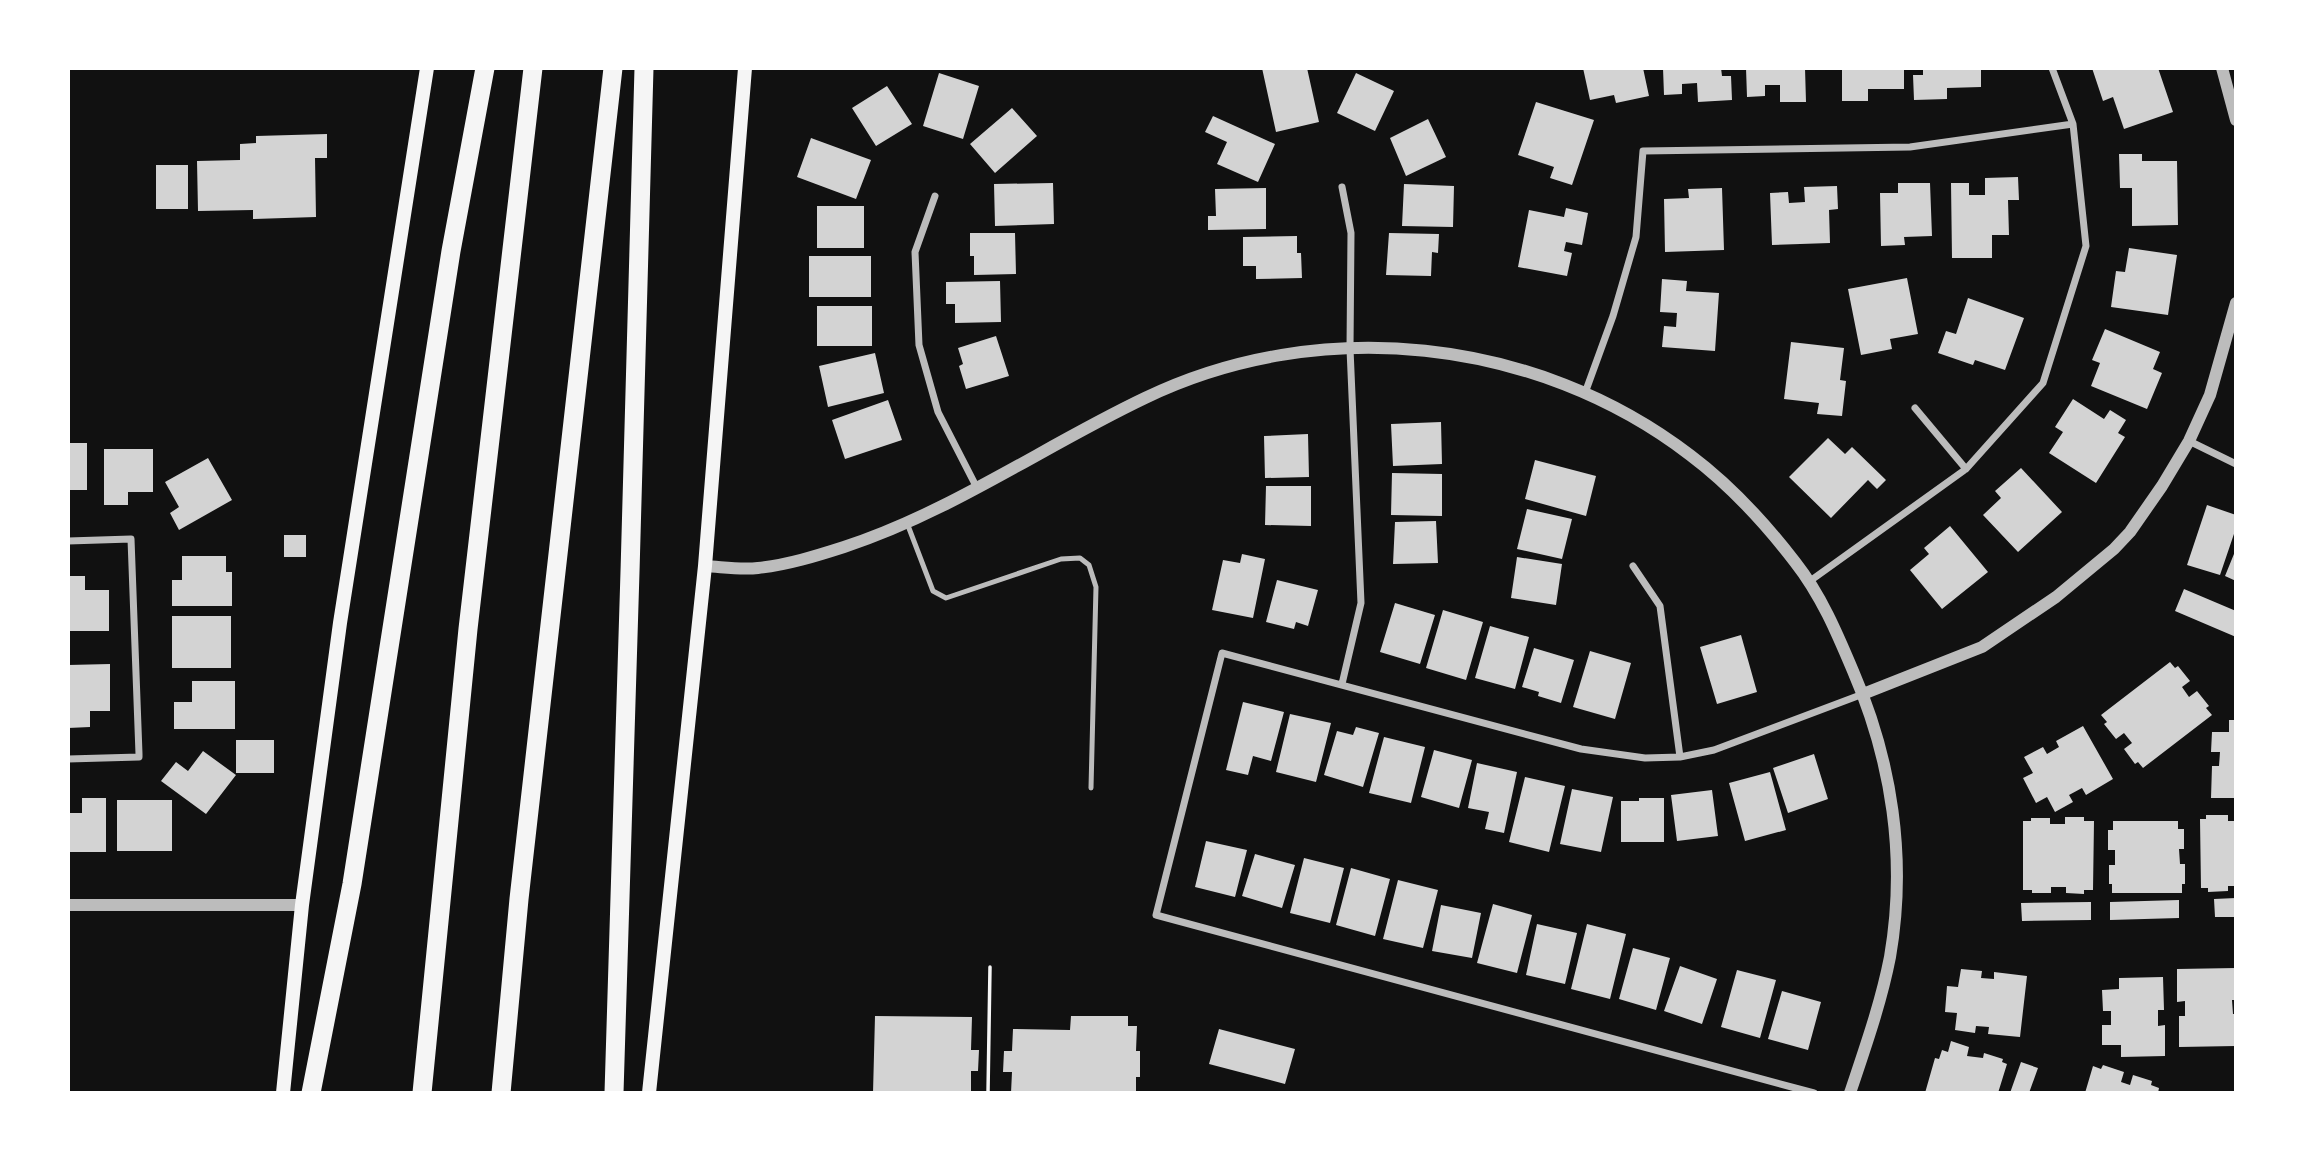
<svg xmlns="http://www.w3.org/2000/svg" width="2304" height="1161" font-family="'Source Serif 4',serif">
<rect width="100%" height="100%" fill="#111"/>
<!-- building -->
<path fill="#d3d3d3" d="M1262 68H1307L1319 122 1276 132Z
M1583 68H1643L1649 96 1616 103 1614 95 1590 100Z
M1663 68H1721L1722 76H1731L1732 100 1698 102 1697 83 1682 84V94L1664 95Z
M1746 68H1805L1806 102H1780V85H1765V96L1747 97Z
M1842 68H1904V89H1868V101H1842Z
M1923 68H1981V87L1947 88V99L1914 100 1913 75H1923Z
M2092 68H2158L2173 112 2124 129 2113 97 2103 101Z
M939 73 979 86 963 139 923 126Z
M1356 73 1394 91 1375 131 1337 113Z
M887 86 912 124 876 146 852 108Z
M1536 102 1594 120 1572 185 1550 178 1554 167 1518 155Z
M1012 108 1037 136 995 173 970 144Z
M1213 116 1275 144 1258 182 1217 164 1227 142 1205 132Z
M1428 119 1446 157 1406 176 1390 138Z
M327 134V158H315L316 217 253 219V210L198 211 197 161 240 160V144L256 143V136Z
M811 138 871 160 856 199 797 177Z
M2119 154H2142V161H2177L2178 225 2132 226V188H2120Z
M156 165H188V209H156Z
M2018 177 2019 200H2008L2009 235H1992V258H1952L1951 183H1969V195H1985V178Z
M1053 183 1054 224 995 226 994 184Z
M1898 183H1930L1932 236 1904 237 1905 245 1881 246 1880 193H1898Z
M1404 184 1454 186 1453 227 1402 226Z
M1837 186 1838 209 1829 210 1830 243 1772 245 1770 193 1788 192 1789 203 1805 202 1804 187Z
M1266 188V229L1208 230V216H1216L1215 189Z
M1722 188 1724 250 1665 252 1664 199 1689 198 1688 189Z
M817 206H864V248H817Z
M1566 208 1588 213 1582 245 1566 242 1564 251 1572 253 1567 276 1518 267 1529 210 1564 217Z
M970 233H1015L1016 274 974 275V256H970Z
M1389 233 1439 234 1438 253 1432 252 1431 276 1386 275Z
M1297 236V253H1301L1302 278 1256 279V266H1243V237Z
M2129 248 2177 255 2168 315 2111 307 2116 271 2125 272Z
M809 256H871V297H809Z
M1907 278 1918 334 1890 339 1892 349 1861 355 1848 289Z
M1662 279 1687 281 1686 291 1719 293 1715 351 1662 347 1664 326 1676 327 1677 313 1660 312Z
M1000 281 1001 322 955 323V304H946V282Z
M1968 298 2024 318 2005 370 1975 360 1973 365 1938 353 1946 331 1956 334Z
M817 306H872V346H817Z
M2105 329 2160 352 2153 369 2162 373 2147 409 2091 386 2100 363 2092 360Z
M996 336 1009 376 966 389 959 366 963 364 958 348Z
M1791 342 1844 348 1840 380 1846 381 1842 416 1817 414 1819 403 1784 399Z
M875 353 884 393 828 407 819 366Z
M2073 399 2104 419 2110 410 2126 420 2118 433 2125 437 2096 483 2049 453 2063 432 2055 427Z
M888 400 902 440 845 459 832 420Z
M1441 422 1442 464 1393 466 1391 424Z
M1308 434 1309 477 1265 478 1264 436Z
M1828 438 1845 454 1852 447 1886 480 1877 489 1868 480 1831 518 1789 477Z
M68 443H87V490H68Z
M104 449H153V492H128V505H104Z
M208 458 232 500 179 530 170 513 179 507 165 482Z
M1535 460 1596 476 1586 516 1525 499Z
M2021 468 2062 512 2018 552 1983 515 2001 498 1995 491Z
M1392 473 1442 474V516L1391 515Z
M1266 486H1311V526L1265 525Z
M2207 505 2236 515V528L2220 575 2187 565Z
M1527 509 1572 519 1562 559 1517 549Z
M1436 521 1438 563 1393 564 1395 522Z
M1950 526 1988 572 1942 609 1910 570 1929 554 1924 548Z
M284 535H306V557H284Z
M2236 549V581L2225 576Z
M1242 554 1265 559 1253 618 1212 610 1223 560 1240 563Z
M182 556H226V572H232V606H172V580H182Z
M1517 557 1562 564 1556 605 1511 598Z
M68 576H85V590H109V631H68Z
M1277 580 1318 590 1308 626 1296 622 1294 629 1266 622Z
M2184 589 2236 611V637L2175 611Z
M1395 603 1435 615 1420 664 1380 652Z
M1443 610 1483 622 1466 680 1426 668Z
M172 616H231V668H172Z
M1490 626 1529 637 1515 689 1475 678Z
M1741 635 1757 692 1717 704 1700 647Z
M1534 648 1574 660 1561 703 1538 696 1539 692 1522 687Z
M1590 651 1631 663 1615 719 1573 707Z
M2170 662 2175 668 2178 666 2190 681 2182 687 2189 697 2197 691 2209 706 2206 708 2212 715 2143 768 2138 762 2135 764 2124 749 2132 743 2124 733 2116 739 2104 724 2107 722 2101 715Z
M110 664V711H90V727L68 728V665Z
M192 681H235V729H174V702H192Z
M1243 702 1284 712 1271 761 1253 756 1248 775 1226 770Z
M1290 714 1331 723 1316 782 1276 772Z
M2229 720H2236V798H2211L2212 766H2219L2220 752H2211L2212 732H2229Z
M2083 726 2113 779 2086 795 2082 788 2069 795 2073 802 2055 812 2047 797 2036 803 2023 778 2033 773 2024 757 2043 747 2047 754 2059 747 2056 741Z
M1356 727 1379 733 1363 787 1324 775 1337 731 1353 735Z
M1384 737 1425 747 1411 803 1369 793Z
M236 740H274V773H236Z
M1434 750 1472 760 1459 808 1421 797Z
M203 751 236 775 206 814 161 781 176 762 188 771Z
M1814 754 1828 799 1788 813 1773 768Z
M1477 763 1517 772 1504 833 1485 829 1489 812 1468 808Z
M1770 772 1786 830 1745 841 1729 783Z
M1525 777 1565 786 1549 852 1509 842Z
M1572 789 1613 797 1601 852 1560 844Z
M1712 790 1718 836 1677 841 1671 795Z
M82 798H106V852H68V813H82Z
M1639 798H1664V842H1621V801H1639Z
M117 800H172V851H117Z
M2206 815H2228V821H2236V886H2228V891L2208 892V888H2201L2200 819H2206Z
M2065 817H2084V821H2094L2093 890H2084V894L2066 893V887H2051V893H2032V890H2023V821H2031V818H2050V824H2065Z
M2113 821H2178V829H2184V849H2179L2180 864H2185V884H2182V893H2112V884H2109V865H2115V850H2108V830H2113Z
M1206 841 1247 850 1235 897 1195 887Z
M1255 854 1295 865 1282 908 1242 896Z
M1304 858 1344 868 1330 923 1290 913Z
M1351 868 1390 879 1375 936 1336 925Z
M1398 880 1438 890 1423 948 1383 939Z
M2236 898V917H2215L2214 899Z
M2179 900V918L2110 920V902Z
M2091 902V920L2022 921 2021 903Z
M1493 904 1532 915 1517 973 1477 963Z
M1441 905 1481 913 1472 958 1432 951Z
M1537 924 1577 933 1565 984 1526 975Z
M1587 924 1626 934 1610 999 1571 989Z
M1633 948 1670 958 1656 1010 1619 999Z
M1680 966 1717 979 1702 1024 1664 1011Z
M2236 968V1000H2232L2233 1014H2236V1046L2179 1047V1016H2185V1001L2177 1002V969Z
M1961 969 1982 971 1981 978 1994 979V972L2027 976 2020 1037 1988 1034 1989 1027 1976 1026 1975 1033 1955 1030 1957 1013 1945 1012 1947 986 1958 987Z
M1737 970 1776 980 1760 1038 1721 1027Z
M2163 977 2164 1010H2158V1026L2165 1025V1056L2121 1057V1045H2102V1025H2111V1011H2103L2102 990 2119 989V978Z
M1782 991 1821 1002 1808 1050 1768 1039Z
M875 1016 972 1017 971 1050H979L978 1071H971V1093H873Z
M1071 1016H1128V1026H1137L1136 1051H1140V1077H1136V1093H1011L1012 1072H1003L1004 1051H1012L1013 1029 1070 1030Z
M1219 1029 1295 1049 1285 1084 1209 1064Z
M1951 1041 1969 1047 1967 1056 1983 1058 1984 1053 2003 1059 2002 1062 2007 1064 1998 1093H1925L1935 1058 1939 1059 1942 1050 1948 1052Z
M2021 1062 2038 1068 2029 1093H2010Z
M2103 1065 2124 1072 2121 1082 2130 1085 2133 1075 2152 1081 2151 1085 2159 1088 2158 1093H2085L2093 1066 2101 1069Z"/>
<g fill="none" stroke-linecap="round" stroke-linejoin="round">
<!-- path -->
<path stroke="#f5f5f5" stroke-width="3.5" d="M988 1093 990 967"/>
<!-- service -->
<path stroke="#bcbcbc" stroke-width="5" d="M907 523 933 591 946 598 1061 559 1080 558 1089 565 1096 587 1091 788"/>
<!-- minor -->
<path stroke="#bcbcbc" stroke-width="7" d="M935 196 915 252 919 345 938 412 977 488
M1585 393 1613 316 1636 237 1643 151 1910 147 2073 124
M1915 408 1966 469
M2189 441 2236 464
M68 541 131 539 139 754V757L68 759
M1633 566 1660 606 1680 757
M1810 581 1966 469 2043 383 2086 246 2073 124 2052 68
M1342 684 1361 603 1350 349 1351 233 1342 187
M1814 1093 1156 915 1222 653 1581 749 1645 758 1680 757 1714 750 1863 694"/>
<!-- tertiary -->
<path stroke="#bcbcbc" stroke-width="12" d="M2222 68 2236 120
M705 566C723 567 740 570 758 568 787 565 816 556 844 547 951 512 1044 446 1145 398 1319 314 1536 337 1690 455 1730 485 1765 523 1795 562 1821 595 1837 633 1853 671 1892 761 1907 859 1890 957 1881 1003 1865 1048 1850 1093
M1863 694 1982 647 2056 597 2114 549 2130 532 2162 486 2189 441 2210 395 2236 303
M68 905H302"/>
<!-- secondary -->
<path stroke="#f5f5f5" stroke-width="14" d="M283 1093 302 905 340 623 427 68
M649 1093 705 566 745 68"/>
<!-- motorway -->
<path stroke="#f5f5f5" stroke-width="19" d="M311 1093 352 884 451 251 485 68
M422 1093 468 629 533 68
M501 1093 519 899 613 68
M614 1093C625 751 635 410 644 68"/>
</g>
<!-- border -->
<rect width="2304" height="1161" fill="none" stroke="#ffffff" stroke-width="140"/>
</svg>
